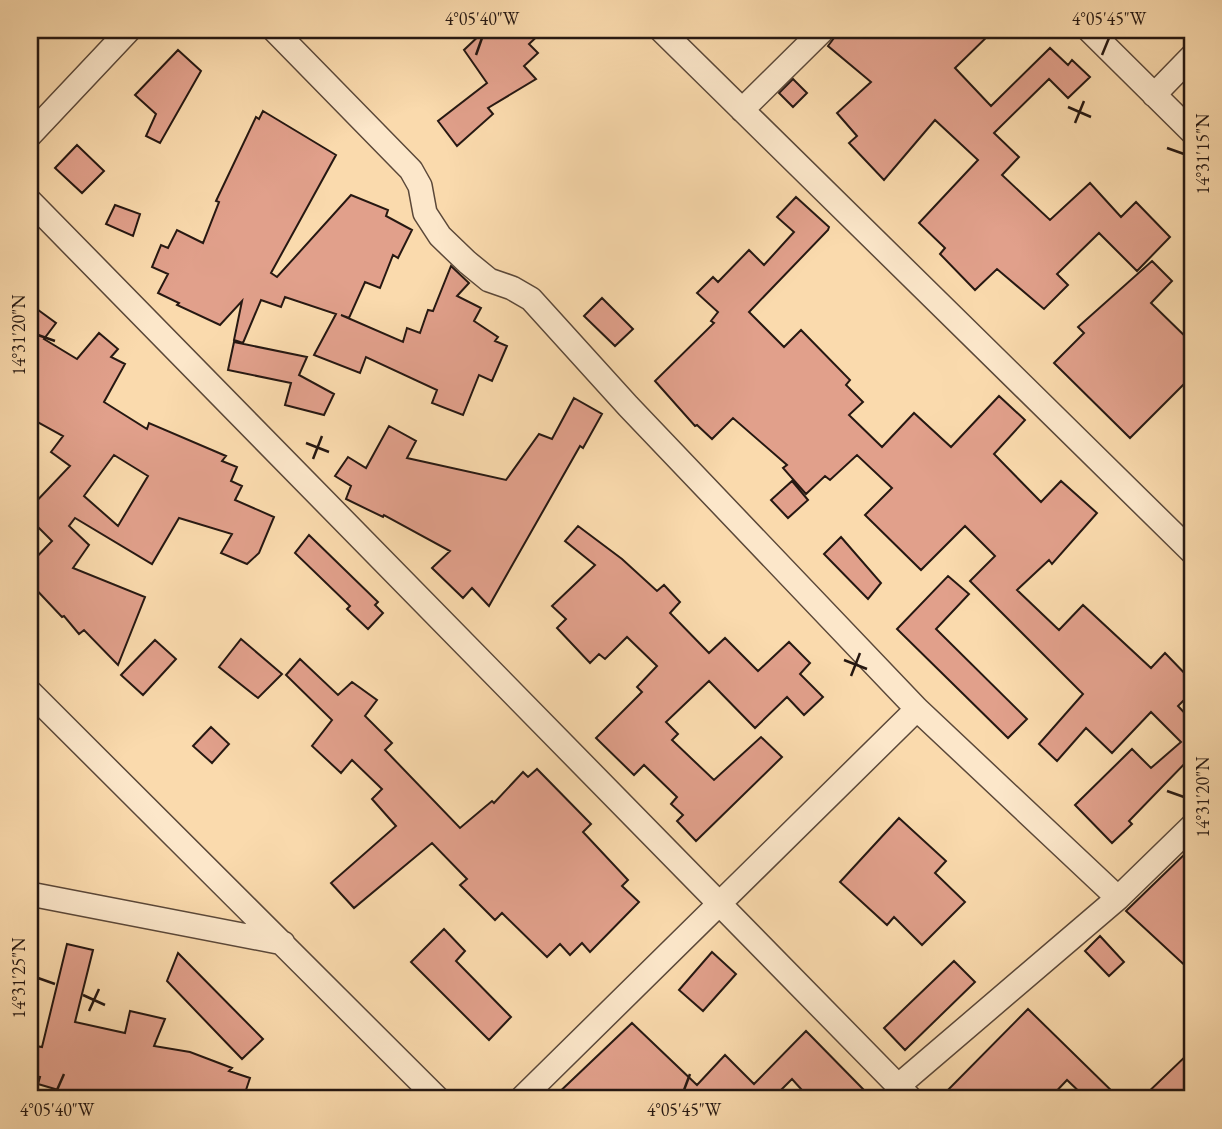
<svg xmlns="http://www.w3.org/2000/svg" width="1222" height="1129" font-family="'EB Garamond',serif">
<rect width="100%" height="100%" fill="#fadaad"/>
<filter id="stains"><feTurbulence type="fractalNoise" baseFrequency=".00286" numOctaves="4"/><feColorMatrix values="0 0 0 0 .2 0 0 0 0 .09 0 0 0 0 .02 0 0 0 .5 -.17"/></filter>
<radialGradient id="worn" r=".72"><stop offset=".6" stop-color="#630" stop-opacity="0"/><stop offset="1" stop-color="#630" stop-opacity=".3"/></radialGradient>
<!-- building -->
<path fill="#e1a08b" stroke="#261812" stroke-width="2" fill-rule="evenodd" d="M485 30H544L529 44 538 53 524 66 536 79 488 108 493 114 457 146 438 121 487 83 464 50Z
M840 30H994L955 68 991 106 1050 48 1068 65 1072 60 1090 77 1068 98 1049 79 994 133 1019 157 1002 175 1050 220 1090 183 1121 217 1136 202 1170 237 1137 271 1099 233 1057 274 1068 285 1044 309 997 269 975 290 940 254 945 248 919 223 978 160 935 120 884 180 849 143 857 136 837 113 871 82 828 46Z
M178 50 201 71 160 143 146 136 156 114 135 95Z
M793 79 807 93 793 107 779 93Z
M263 111 336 155 271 273 277 277 351 195 388 210 386 216 412 230 398 258 393 255 380 288 365 282 349 318 341 315 403 342 407 328 420 333 428 310 433 311 451 266 469 283 457 296 481 308 474 321 498 337 495 341 507 346 492 381 479 375 463 415 432 403 437 390 366 357 360 373 314 355 336 314 285 297 281 307 261 300 243 343 234 340 242 301 220 325 177 305 179 303 158 293 168 274 152 267 161 245 168 248 177 230 203 243 219 202 216 201 256 117 259 119Z
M77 145 104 171 82 193 55 168Z
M796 197 829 227 828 230 749 312 784 347 801 330 850 380 846 385 863 402 849 415 882 447 914 413 951 447 999 396 1025 420 994 454 1041 502 1061 481 1097 513 1052 564 1049 560 1017 590 1059 630 1083 605 1151 668 1165 653 1192 681V692L1178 706 1192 721V756L1129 821 1132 824 1112 843 1075 805 1132 749 1151 768 1181 742 1151 712 1112 753 1086 728 1057 761 1039 744 1083 694 970 581 995 556 965 526 921 570 865 515 892 488 857 455 830 480 825 476 806 494 783 468 787 465 733 418 712 439 697 425 695 426 655 381 714 323 711 321 718 312 697 293 713 277 718 282 749 250 764 265 794 232 777 217Z
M115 205 140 214 133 236 106 224Z
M1152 261 1172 281 1151 303 1192 343V376L1130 438 1054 363 1084 333 1078 327Z
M602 298 633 329 615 346 584 316Z
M30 304 56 323 44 339 77 359 99 333 118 349 111 357 125 364 104 402 147 429 149 423 226 456 222 461 237 467 231 481 242 486 235 500 274 517 259 553 247 564 221 553 232 534 179 518 152 564 75 518 69 526 89 545 73 568 145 597 118 665 84 630 79 634 64 616 62 617 30 583V564L52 541 30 519V508L70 466 51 452 63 436 30 418ZM114 455 148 476 118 526 84 496Z
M234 342 307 357 299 375 334 394 324 415 285 405 291 383 228 370Z
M574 398 602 414 583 448 580 446 489 606 472 588 463 598 432 568 450 551 384 515 383 517 346 499 351 486 335 476 348 457 366 468 389 426 416 441 407 458 506 480 539 434 552 439Z
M792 481 808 500 788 518 771 500Z
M578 526 622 559 657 591 664 585 680 602 670 613 709 653 725 638 758 671 789 642 810 663 800 674 823 697 804 715 787 697 755 728 709 681 666 722 678 734 672 740 714 780 761 737 782 757 696 841 677 821 683 815 671 804 677 797 644 765 634 775 596 738 642 692 637 687 657 666 627 637 605 659 599 654 590 663 557 628 566 619 552 606 595 565 565 541Z
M309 535 378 602 375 605 383 613 368 629 347 609 350 606 295 553Z
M841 537 881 583 868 599 824 554Z
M948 576 969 594 936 629 1027 719 1008 738 897 629Z
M241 639 282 674 258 698 219 667Z
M155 640 176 659 143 695 121 675Z
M300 659 338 695 352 682 377 700 365 716 392 743 385 750 460 828 492 801 494 803 523 772 528 777 537 769 591 824 583 832 628 880 622 886 639 902 590 952 582 943 570 955 560 944 547 957 502 913 495 920 460 885 467 879 432 843 354 908 331 883 396 826 372 799 382 789 352 760 341 773 312 746 332 720 286 675Z
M211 727 229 744 212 763 193 746Z
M899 818 946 861 935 873 965 902 922 945 894 917 887 925 840 882Z
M1192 847V972L1126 911Z
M444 929 465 951 456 961 511 1017 489 1040 411 962Z
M1100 936 1124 962 1109 976 1085 951Z
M67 944 93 950 75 1022 125 1033 130 1011 165 1019 154 1046 190 1052 232 1068 229 1071 250 1078 243 1099H89L38 1084 40 1077 30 1075V1045L42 1047Z
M712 952 736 974 703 1011 679 990Z
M178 953 263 1039 242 1059 167 981Z
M954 961 975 982 905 1050 884 1028Z
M1028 1009 1120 1099H1087L1067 1080 1049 1099H939Z
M632 1023 697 1085 725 1055 754 1084 806 1031 863 1089 852 1099H810L792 1079 772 1099H552Z
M1192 1050V1082L1174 1099H1141Z"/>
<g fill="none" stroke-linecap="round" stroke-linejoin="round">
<defs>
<path id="minor" d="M274 30 411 170 420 186 425 213 440 236 467 262 489 280 512 288 531 299 628 406 917 709 1118 898
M661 30 1192 552
M1089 30 1192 132
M1154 95 1192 56
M742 110 823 30
M30 135 129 30
M30 201 911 1099
M30 692 438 1099
M30 894 283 943
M898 1086 1118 898 1192 826
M521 1099 917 709"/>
</defs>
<!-- minor casing -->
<use href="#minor" stroke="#5b4839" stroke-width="26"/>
<!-- minor -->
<use href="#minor" stroke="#fce7ca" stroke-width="23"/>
</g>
<!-- ticks -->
<path fill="none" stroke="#261812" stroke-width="2.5" d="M476 55 482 38M1102 55 1109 38M1068 107 1091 117M1075 123 1084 101M1167 148 1184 154M38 335 55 341M306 443 329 452M313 459 322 436M844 660 867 669M851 676 860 653M1167 791 1184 797M38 978 55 984M83 995 105 1005M89 1011 99 989M57 1090 64 1074M684 1090 690 1074"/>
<!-- margin -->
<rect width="1222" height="1129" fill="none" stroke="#fadaad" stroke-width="77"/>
<rect x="38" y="38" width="1146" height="1052" fill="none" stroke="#261812" stroke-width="2.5"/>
<g font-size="18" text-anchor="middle" fill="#261812">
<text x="482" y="25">4°05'40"W</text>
<text x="1109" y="25">4°05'45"W</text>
<text transform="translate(1203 154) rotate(-90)" y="6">14°31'15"N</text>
<text transform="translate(19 335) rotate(-90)" y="6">14°31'20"N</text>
<text transform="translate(1203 797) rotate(-90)" y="6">14°31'20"N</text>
<text transform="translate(19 978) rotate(-90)" y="6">14°31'25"N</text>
<text x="57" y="1116">4°05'40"W</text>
<text x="684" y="1116">4°05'45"W</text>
</g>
<rect width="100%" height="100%" filter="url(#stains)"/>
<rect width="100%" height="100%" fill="url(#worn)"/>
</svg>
